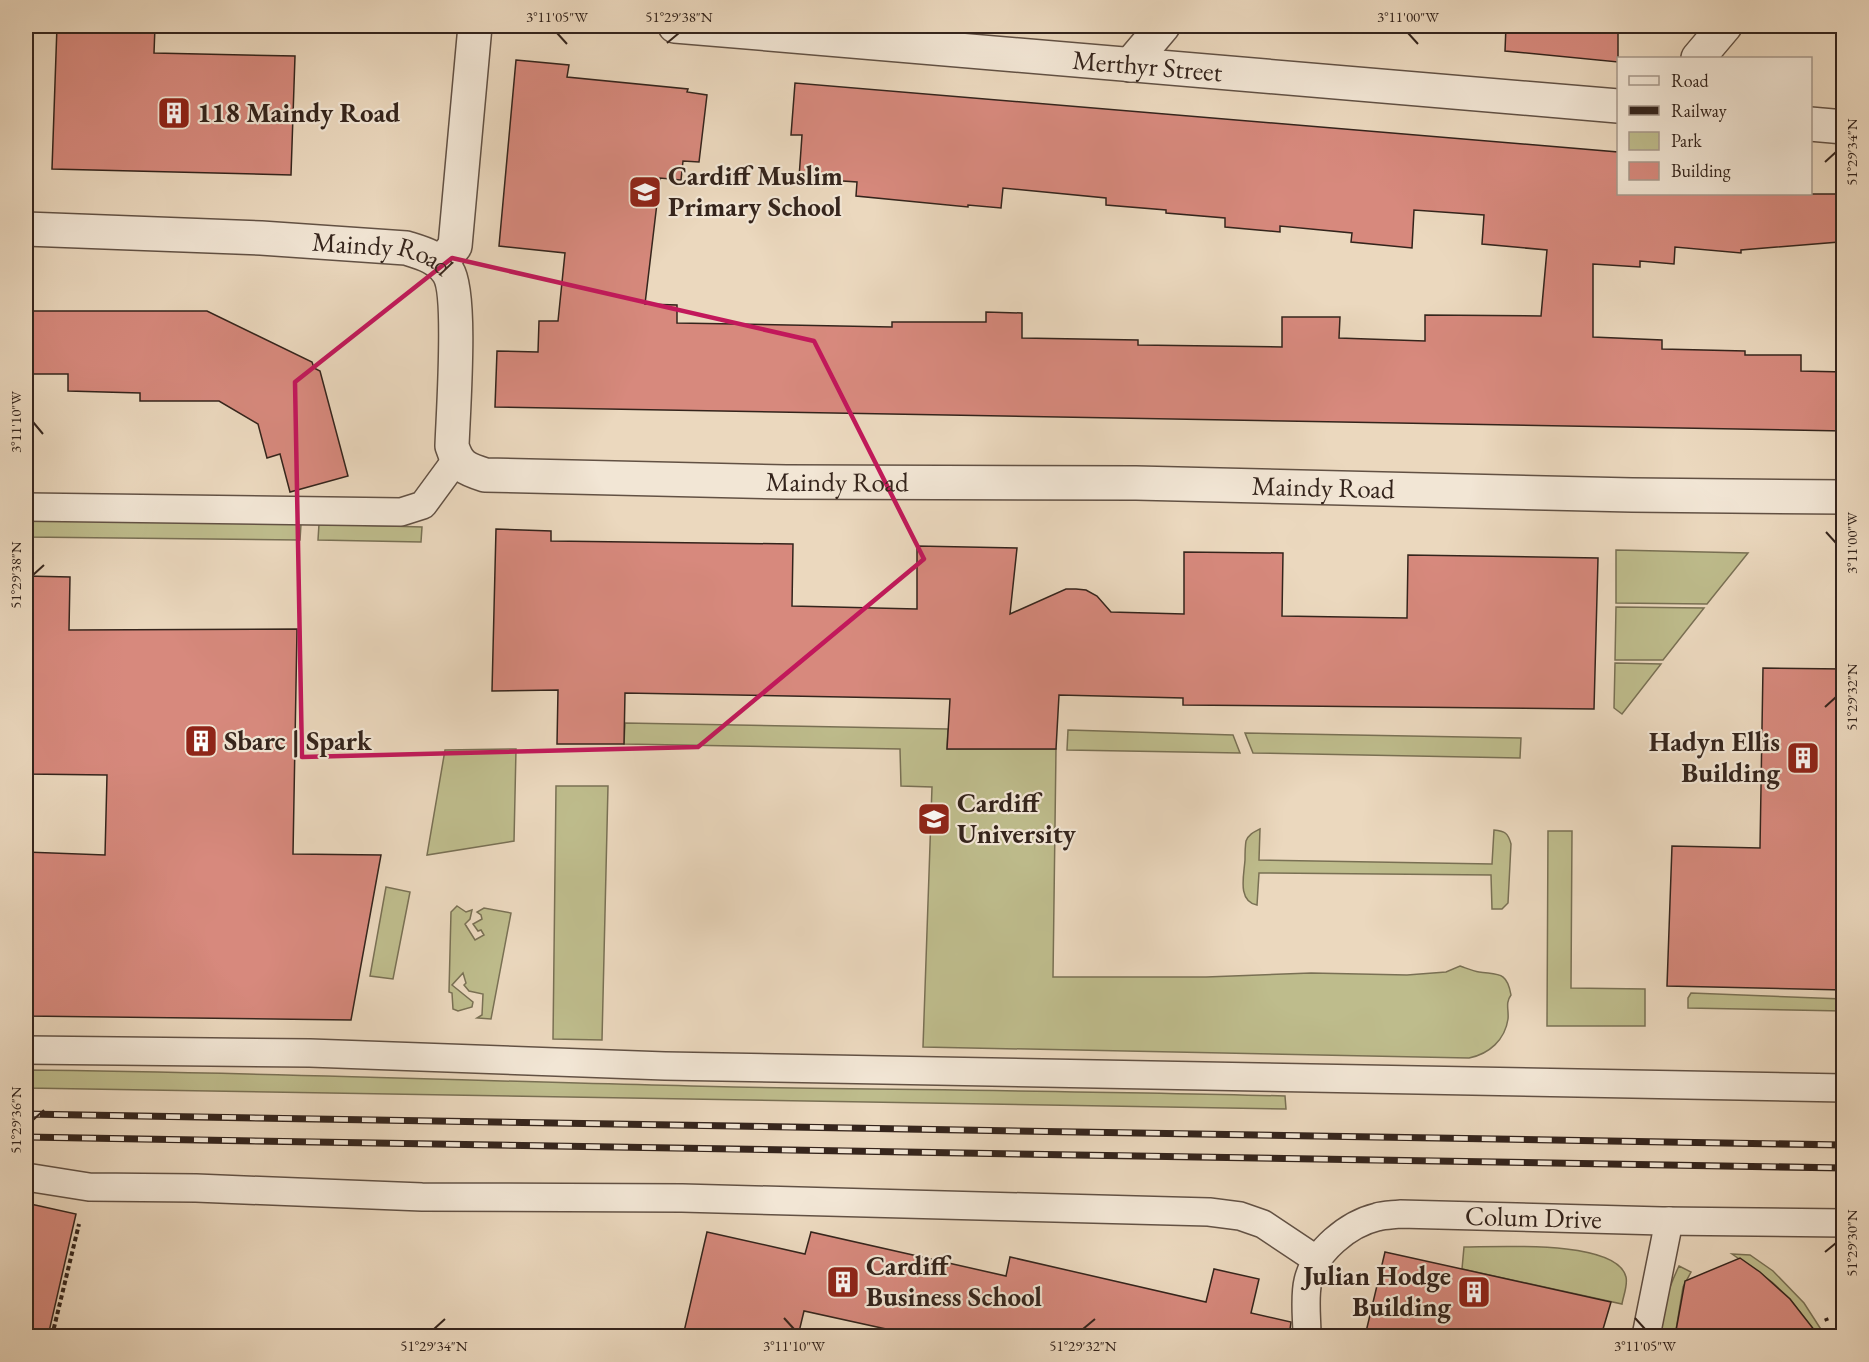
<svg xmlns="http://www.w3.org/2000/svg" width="1869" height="1362" font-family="'EB Garamond',serif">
<rect width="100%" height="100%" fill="#ebd8be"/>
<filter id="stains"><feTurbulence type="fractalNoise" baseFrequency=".00333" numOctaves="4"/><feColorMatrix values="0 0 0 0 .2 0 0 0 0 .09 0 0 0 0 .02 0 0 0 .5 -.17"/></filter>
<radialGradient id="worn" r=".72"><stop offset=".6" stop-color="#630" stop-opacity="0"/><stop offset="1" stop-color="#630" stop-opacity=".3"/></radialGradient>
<!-- green -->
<path fill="#bebc8c" stroke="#797054" stroke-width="1.5" d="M26 520 301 524 300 540 26 537Z
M319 524 422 527 421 542 318 540Z
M1616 550 1748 553 1707 604 1616 603Z
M1616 607 1704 608 1663 660H1615Z
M1615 663 1661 664 1622 714 1614 708Z
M625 723 948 729 947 749H1056L1053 977H1206L1311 973 1407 975 1446 972 1460 966C1466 968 1473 971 1479 972 1498 975 1507 971 1511 995 1505 1003 1509 1010 1508 1019 1505 1040 1489 1054 1469 1058L923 1047 932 787 901 786 900 749 624 744Z
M1068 730 1233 735 1240 753 1067 750Z
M1245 733 1521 738 1520 758 1253 753Z
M516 749 514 841 427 855 445 750Z
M556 786H608L602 1040 553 1039Z
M1260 829 1259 860 1492 864 1494 830C1505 831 1508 833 1511 844L1508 903 1502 909H1492L1491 875 1259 873 1257 905C1237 901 1244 875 1245 860 1245 854 1245 847 1246 841 1249 834 1254 832 1260 829Z
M1548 831H1572L1571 988 1645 989V1026H1547Z
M386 887 410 892 393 979 370 976Z
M457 906 466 912 472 910 470 919 465 924 475 940 484 935 481 930 478 931 473 924 482 919 481 915 477 912 484 908 511 913 491 1019 477 1018 482 1015 483 994 469 991 464 985 466 983 463 973 452 985 473 1002 472 1007 458 1011 453 1009 452 993 449 992 451 912Z
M1691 993 1843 999V1011L1688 1008V998Z
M26 1070C262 1072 498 1082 734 1087 918 1090 1102 1091 1285 1096L1286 1109 26 1088Z
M1464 1247C1496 1247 1617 1239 1626 1277 1628 1285 1623 1297 1622 1304L1462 1269Z
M1732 1254 1750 1255 1773 1271 1804 1303 1824 1334 1814 1331 1790 1299 1772 1282Z
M1679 1266 1691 1272 1683 1287 1675 1336H1661C1660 1312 1669 1287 1679 1266Z"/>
<!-- building -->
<path fill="#d7897d" stroke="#34241c" stroke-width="1.5" d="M57 26H155L154 53 295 56 291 175 52 169Z
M1506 26H1618V62L1505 51Z
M516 60 569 65 567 77 688 89 687 92 707 95 699 162 683 161 681 180 660 178 645 304 677 305V323L892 327V322H986V312L1022 313V338L1138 340V345L1282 347V317H1340L1339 338 1425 341V315L1541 316 1547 250 1482 244 1484 215 1414 210 1412 248 1351 242 1352 233 1280 226V232L1225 227V218L1166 213V210L1106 205V198L1003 188 1001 208 968 205V207L856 196 857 182 799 178 802 135H791L795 83 1618 152V194H1844L1839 242 1741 250V253L1675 247 1674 264 1640 261V267L1593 264V337L1662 340V349L1745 351V355H1801V371L1844 372V431L495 407 497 351 538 352 539 321H558L565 253 499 246Z
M26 311H207L312 362 314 368 320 371 348 476 290 492 280 454 267 458 258 424 219 401H140V393L68 391V374H26Z
M496 529 551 531V541L793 544 792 606 917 609V546L1017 548 1010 614 1066 589H1076L1086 590 1097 596 1111 612 1184 614V552L1283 553 1282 616 1407 618 1408 555 1598 558 1594 709 1183 705V698L1059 695 1056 749H947L950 699 625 693 624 744H557L558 690 492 691Z
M26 576 70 577 69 630 297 629 293 854 381 855 351 1020 26 1016V852L105 855 107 775 26 774Z
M1763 668 1844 669V990L1667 986 1672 846 1760 848Z
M26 1203 76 1214 48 1336H26Z
M707 1232 805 1254 811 1232 1006 1276 1010 1257 1206 1302 1214 1269 1259 1279 1251 1313 1291 1322 1289 1336H918L804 1311 798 1336H683Z
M1385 1252 1611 1302 1601 1336H1365Z
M1740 1258 1760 1272 1790 1299 1819 1336H1675L1685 1281Z"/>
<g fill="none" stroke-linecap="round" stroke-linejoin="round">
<defs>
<g id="service">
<path d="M26 507 401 512 423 505 456 460"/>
<path d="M26 1050 310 1053 665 1066 1844 1088"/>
<path d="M26 1177 89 1187 196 1188 422 1197 682 1198 1209 1212 1240 1216 1263 1224 1317 1260"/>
<path id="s1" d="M1307 1336C1307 1319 1304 1297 1308 1281 1315 1251 1348 1224 1377 1217 1384 1215 1393 1215 1400 1214L1662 1221 1844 1223"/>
<path d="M1646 1336 1669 1221"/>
</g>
<g id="minor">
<path id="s2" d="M675 26 1618 106"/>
<path d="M1698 58 1725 26"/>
<path d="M1130 65 1163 26"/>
<path d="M1810 124 1844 127"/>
<path id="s3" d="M26 229 261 238 406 248C422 253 438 257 448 272 462 293 453 414 452 446 458 466 466 469 485 475L786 482 1136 483 1632 495 1844 497"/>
<path d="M441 263 455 246 475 26"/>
</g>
</defs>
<!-- service casing -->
<use href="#service" stroke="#625144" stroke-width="30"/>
<!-- minor casing -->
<use href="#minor" stroke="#625144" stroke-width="36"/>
<!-- path -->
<path stroke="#34241c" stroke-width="4" stroke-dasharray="4.5 3" stroke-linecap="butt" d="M1838 1309 1840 1313
M1826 1318 1827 1321
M52 1336 79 1224"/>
<!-- service -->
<use href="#service" stroke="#f2e6d5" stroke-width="27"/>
<!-- minor -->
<use href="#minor" stroke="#f2e6d5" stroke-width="33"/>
<defs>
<path id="rail" d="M26 1114 1844 1145
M26 1137 1844 1168"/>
</defs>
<!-- rail casing -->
<use href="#rail" stroke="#34241c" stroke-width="7"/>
<!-- rail -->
<use href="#rail" stroke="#f2e6d5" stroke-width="4.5" stroke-dasharray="14" stroke-linecap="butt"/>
</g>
<!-- marked area -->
<path fill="none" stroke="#c2185b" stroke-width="4.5" stroke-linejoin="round" d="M452 258 814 341 924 559 698 747 302 757 295 382Z"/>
<!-- ticks -->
<path fill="none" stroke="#34241c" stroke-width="2" d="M557 33 567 44M1408 33 1418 44M667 43 679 33M1825 162 1836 152M33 422 43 434M1826 532 1836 543M33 575 44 565M1825 707 1836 697M33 1120 44 1110M1825 1252 1836 1243M784 1318 794 1329M1635 1318 1645 1329M434 1329 445 1319M1083 1329 1095 1319"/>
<!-- icons -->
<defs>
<symbol id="building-square" viewBox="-11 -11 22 22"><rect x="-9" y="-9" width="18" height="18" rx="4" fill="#8f2418" stroke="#f2e6d5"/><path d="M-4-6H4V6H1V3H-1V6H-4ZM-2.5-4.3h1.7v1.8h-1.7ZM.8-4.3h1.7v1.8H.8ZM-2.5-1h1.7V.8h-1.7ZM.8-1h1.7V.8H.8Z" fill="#fff"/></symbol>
<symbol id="school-square" viewBox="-11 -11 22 22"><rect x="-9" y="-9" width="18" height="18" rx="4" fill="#8f2418" stroke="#f2e6d5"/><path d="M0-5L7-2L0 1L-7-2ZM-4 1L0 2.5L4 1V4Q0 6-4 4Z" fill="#fff"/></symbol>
<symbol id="university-square" viewBox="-11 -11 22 22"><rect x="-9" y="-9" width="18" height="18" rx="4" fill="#8f2418" stroke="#f2e6d5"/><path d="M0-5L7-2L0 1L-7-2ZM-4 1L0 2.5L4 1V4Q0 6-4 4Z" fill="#fff"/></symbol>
</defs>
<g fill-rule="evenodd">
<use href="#building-square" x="155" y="94" width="38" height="38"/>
<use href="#school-square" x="626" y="173" width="38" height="38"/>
<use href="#building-square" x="182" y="722" width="38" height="38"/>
<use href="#building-square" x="1784" y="739" width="38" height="38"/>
<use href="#university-square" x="915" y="800" width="38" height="38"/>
<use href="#building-square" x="824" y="1263" width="38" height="38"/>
<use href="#building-square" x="1455" y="1273" width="38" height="38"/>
</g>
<g text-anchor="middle" stroke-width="4.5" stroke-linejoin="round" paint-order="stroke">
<!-- street labels -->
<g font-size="27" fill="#34241c" stroke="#f2e6d5">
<text dy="9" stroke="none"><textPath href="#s2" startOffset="474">Merthyr Street</textPath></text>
<text dy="9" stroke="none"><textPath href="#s3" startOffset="358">Maindy Road</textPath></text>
<text dy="9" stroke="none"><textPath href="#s3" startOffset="1004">Maindy Road</textPath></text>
<text dy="9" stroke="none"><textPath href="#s3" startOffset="1490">Maindy Road</textPath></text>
<text dy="9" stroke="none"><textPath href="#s1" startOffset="310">Colum Drive</textPath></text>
</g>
<!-- poi labels -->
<g font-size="27" font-weight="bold" fill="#34241c" stroke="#f2e6d5" text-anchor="start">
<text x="197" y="122">118 Maindy Road</text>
<text x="668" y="185">Cardiff Muslim<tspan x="668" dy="31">Primary School</tspan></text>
<text x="224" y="750">Sbarc | Spark</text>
<text x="1780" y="751" text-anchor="end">Hadyn Ellis<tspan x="1780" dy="31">Building</tspan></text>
<text x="957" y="812">Cardiff<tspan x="957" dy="31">University</tspan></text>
<text x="866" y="1275">Cardiff<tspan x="866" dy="31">Business School</tspan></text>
<text x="1451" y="1285" text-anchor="end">Julian Hodge<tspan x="1451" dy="31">Building</tspan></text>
</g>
</g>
<!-- margin -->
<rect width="1869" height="1362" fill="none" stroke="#ebd8be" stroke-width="66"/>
<!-- legend -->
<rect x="1617" y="57" width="195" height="138" fill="#f2e6d5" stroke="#a6988b" stroke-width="1.5"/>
<rect x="1629" y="76" width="30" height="9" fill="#f2e6d5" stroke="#a6988b" stroke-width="1.5"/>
<text x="1671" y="87" font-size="18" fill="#34241c">Road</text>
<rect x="1629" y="106" width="30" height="9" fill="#34241c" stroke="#a6988b" stroke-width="1.5"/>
<text x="1671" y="117" font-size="18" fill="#34241c">Railway</text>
<rect x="1629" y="132" width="30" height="18" fill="#bebc8c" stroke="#a6988b" stroke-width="1.5"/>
<text x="1671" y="147" font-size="18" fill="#34241c">Park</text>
<rect x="1629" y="162" width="30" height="18" fill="#d7897d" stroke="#a6988b" stroke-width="1.5"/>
<text x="1671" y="177" font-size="18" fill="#34241c">Building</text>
<rect x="33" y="33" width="1803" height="1296" fill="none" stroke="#34241c" stroke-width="2"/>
<g font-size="15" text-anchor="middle" fill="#34241c">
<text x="557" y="22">3°11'05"W</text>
<text x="679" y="22">51°29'38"N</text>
<text x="1408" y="22">3°11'00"W</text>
<text transform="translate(1852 152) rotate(-90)" y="5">51°29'34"N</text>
<text transform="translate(16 422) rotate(-90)" y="5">3°11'10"W</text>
<text transform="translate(1852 543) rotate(-90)" y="5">3°11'00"W</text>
<text transform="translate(16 575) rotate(-90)" y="5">51°29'38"N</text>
<text transform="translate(1852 697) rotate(-90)" y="5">51°29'32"N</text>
<text transform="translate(16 1120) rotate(-90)" y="5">51°29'36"N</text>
<text transform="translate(1852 1243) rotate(-90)" y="5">51°29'30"N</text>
<text x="434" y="1351">51°29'34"N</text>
<text x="794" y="1351">3°11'10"W</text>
<text x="1083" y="1351">51°29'32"N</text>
<text x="1645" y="1351">3°11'05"W</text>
</g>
<rect width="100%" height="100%" filter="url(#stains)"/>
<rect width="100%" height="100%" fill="url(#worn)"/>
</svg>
